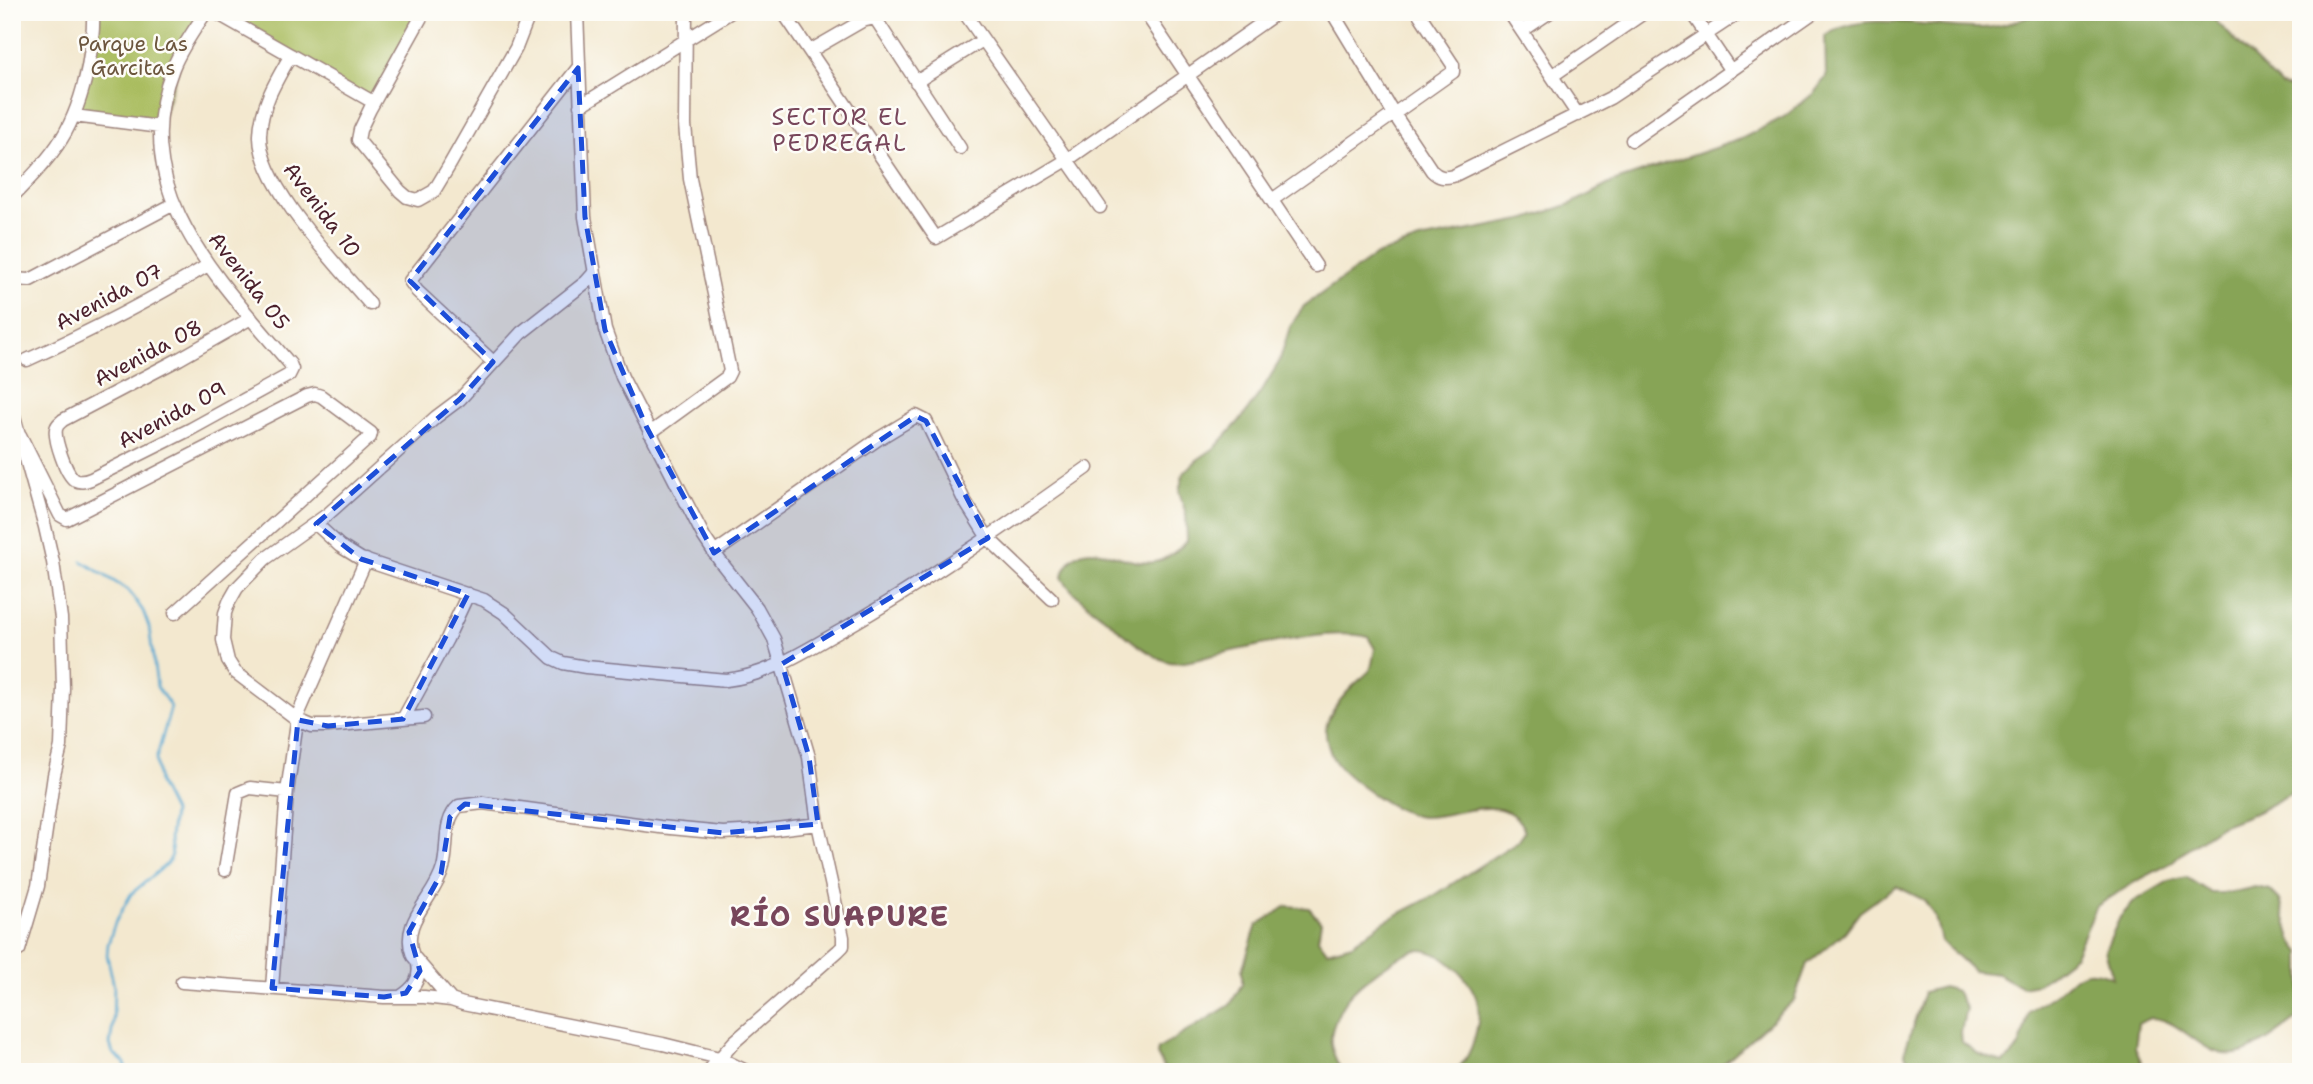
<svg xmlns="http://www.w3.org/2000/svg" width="2313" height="1084" font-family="'Shantell Sans',sans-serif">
<rect width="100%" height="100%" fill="#fdfcf7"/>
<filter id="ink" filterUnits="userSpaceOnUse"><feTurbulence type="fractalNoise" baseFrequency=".0143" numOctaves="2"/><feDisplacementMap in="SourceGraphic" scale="14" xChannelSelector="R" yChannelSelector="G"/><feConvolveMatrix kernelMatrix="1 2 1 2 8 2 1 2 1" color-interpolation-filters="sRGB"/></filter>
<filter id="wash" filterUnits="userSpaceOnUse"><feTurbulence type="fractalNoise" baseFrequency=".00686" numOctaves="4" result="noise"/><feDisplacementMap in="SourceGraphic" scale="28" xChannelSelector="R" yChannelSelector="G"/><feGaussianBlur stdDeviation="1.57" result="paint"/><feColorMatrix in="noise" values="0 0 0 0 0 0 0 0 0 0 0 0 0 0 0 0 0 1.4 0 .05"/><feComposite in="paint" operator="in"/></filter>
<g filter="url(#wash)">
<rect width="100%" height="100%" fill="#f3e8cf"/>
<!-- green -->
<path fill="#aabd60" stroke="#7a6e46" stroke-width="2" d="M93 12H206L186 43 160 127 74 116Z
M215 12H424L373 102Z"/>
<!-- forest -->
<path fill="#87a456" stroke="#686240" stroke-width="2" d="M2044 12H2207L2281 86 2301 90V788L2257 812 2221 826 2187 849 2173 862 2135 882 2097 906 2075 955 2038 984 2022 987 1998 974 1973 971 1941 941 1935 917 1924 900 1896 886 1860 912 1845 932 1807 964 1794 1000 1723 1064 1718 1072H1452C1469 1063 1475 1040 1478 1022 1481 1004 1475 991 1464 977 1454 965 1437 950 1419 950 1400 951 1356 985 1345 1001 1339 1011 1333 1025 1331 1036 1329 1047 1337 1062 1342 1072H1166L1157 1055 1158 1049 1230 1005 1242 984V970L1257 925 1287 906 1309 908 1321 922 1318 939 1327 951 1352 944 1385 921 1435 895 1518 841 1525 831C1506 789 1458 817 1424 817 1401 817 1347 779 1334 760 1330 754 1325 737 1326 729 1328 713 1343 696 1354 685 1359 680 1366 675 1370 670 1373 664 1373 655 1375 649L1368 637C1333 627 1252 647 1214 655 1201 658 1179 666 1166 661 1146 654 1125 635 1109 621 1092 608 1072 595 1062 577 1080 525 1120 568 1154 562 1167 560 1178 550 1187 541L1186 514 1179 492 1183 474 1197 460 1216 447 1242 418 1264 387 1279 362 1290 327 1304 306 1376 255 1419 240 1527 219 1573 203 1613 182 1741 139 1784 117 1814 93 1826 77 1825 36C1867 8 1932 29 1980 28 2000 28 2024 18 2044 12Z
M2186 877 2211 893H2230L2255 887 2270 890 2280 900 2291 939 2301 952V1016C2282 1029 2263 1046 2241 1053 2204 1063 2186 1020 2152 1018 2148 1018 2142 1022 2138 1024L2135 1048 2146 1072H1916L1904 1053 1924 992 1943 987 1956 991 1966 1008 1961 1032 1962 1042 1977 1053 2002 1063C2024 1051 2022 1033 2029 1012 2038 1005 2049 999 2058 992 2078 973 2086 965 2113 978L2105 950 2120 917 2135 901 2169 881Z"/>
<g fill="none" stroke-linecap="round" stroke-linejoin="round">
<!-- stream -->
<path stroke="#56a8d1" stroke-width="2.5" d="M12 517 19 527
M82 561 129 591 143 611 149 627 157 687 171 707 156 760 159 784 173 812 170 839 172 855 168 863 131 894 115 923 108 944 107 955 114 986 113 1024 110 1044 113 1053 125 1063 126 1072"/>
</g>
</g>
<g filter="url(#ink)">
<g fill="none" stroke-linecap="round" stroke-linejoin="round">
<defs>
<path id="minor" d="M206 12C194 30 181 48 173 68 125 189 218 279 290 364L292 369 289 375 191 429 91 479C86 481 81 483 75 480 66 475 54 439 56 429 57 424 60 423 63 420L179 359 251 318
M215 12 373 102
M424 12 370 109 360 130 358 140 400 191 407 197 418 200 434 191 449 166 516 48 530 12
M577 12 585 217 605 330 622 377 704 537 720 561 757 608 774 639 809 757 818 824 843 937V946L838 951 734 1042 708 1072
M783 12 936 238 1067 160 1278 12
M964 12 1100 207
M1145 12 1316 266
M1332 12 1394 114 1432 171C1439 178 1444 178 1453 176L1610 98 1740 12
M1509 12 1578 115
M1691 12 1731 71
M1522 31 1550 12
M810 51 862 21 875 18 960 148
M291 55C276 81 261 105 260 135 258 184 338 266 370 304
M1552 76 1645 12
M916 82 983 40
M580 106 731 12
M74 116 160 127
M1632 140 1814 12
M12 197C56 152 75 130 88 67 91 49 94 31 93 12
M1272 200 1453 72V65L1418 12
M12 279 30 280 174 204
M27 360C89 332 150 301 208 265
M493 362 417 291 410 281 578 68
M12 409 45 527 53 562 61 618 63 688 61 746 54 775 38 886 19 950
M650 433 727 377 730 371 690 179 685 125 686 12
M20 435 60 515 67 519 307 396 315 394 321 396 371 433 370 437 175 613
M316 524 340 546 361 559 484 600 504 613 552 658 563 663 586 667 726 680C770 675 804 651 842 630 927 581 1007 525 1087 468
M714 553 878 439 916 416 926 421 963 498 988 538 1052 599
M424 717 328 726H312L298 720 235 672 228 661 223 640 225 613 229 602 237 588 265 559 328 514 436 417 460 399 521 333 586 282 594 273
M403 719 447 639 468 594
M225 870 238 793 250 788 287 792
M182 982 384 997H424L451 1000 463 1004 663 1044 719 1058 748 1072
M272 988 287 792 298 715 366 560
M400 997C413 989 421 980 418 964
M451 1000 413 956C399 921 435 899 443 868 449 847 442 821 459 806L483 803 660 827 723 833 759 831 818 824"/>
</defs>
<!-- minor casing -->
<use href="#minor" stroke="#9e847d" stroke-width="15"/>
<!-- minor -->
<use href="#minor" stroke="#fff" stroke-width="12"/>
</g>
</g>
<!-- marked area -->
<path fill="#1d4ed8" fill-opacity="0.2" stroke="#1d4ed8" stroke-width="5" stroke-dasharray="14 9" stroke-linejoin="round" d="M578 68 585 217 605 330 646 426 714 553 916 416 926 421 988 538 782 664 809 757 818 824 723 833 465 804 450 817 441 874 409 932 420 971 406 993 384 997 272 988 298 720 328 726 403 719 468 594 361 559 316 524 460 399 493 362 410 281Z"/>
<g text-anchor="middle" stroke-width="5" stroke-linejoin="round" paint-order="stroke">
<!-- park labels -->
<g font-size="21" fill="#6c563e" stroke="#fdfcf7">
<text x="133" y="51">Parque Las<tspan x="133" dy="24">Garcitas</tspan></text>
</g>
<!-- street labels -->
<g font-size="21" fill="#4a1f2b" stroke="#fdfcf7">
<text transform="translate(322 210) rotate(53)" y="7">Avenida 10</text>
<text transform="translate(249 281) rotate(52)" y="7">Avenida 05</text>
<text transform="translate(109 297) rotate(-28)" y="7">Avenida 07</text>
<text transform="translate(148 353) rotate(-28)" y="7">Avenida 08</text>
<text transform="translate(172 415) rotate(-28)" y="7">Avenida 09</text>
</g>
<!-- neighbourhood labels -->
<g font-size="23" letter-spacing="2" fill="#78465b" stroke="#fdfcf7">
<text x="840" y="125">SECTOR EL<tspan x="840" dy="26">PEDREGAL</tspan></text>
</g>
<!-- district labels -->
<g font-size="28" font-weight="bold" letter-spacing="2" fill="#78465b" stroke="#fdfcf7">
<text x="840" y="926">RÍO SUAPURE</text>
</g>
</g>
<!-- margin -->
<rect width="2313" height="1084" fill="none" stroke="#fdfcf7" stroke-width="42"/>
</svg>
